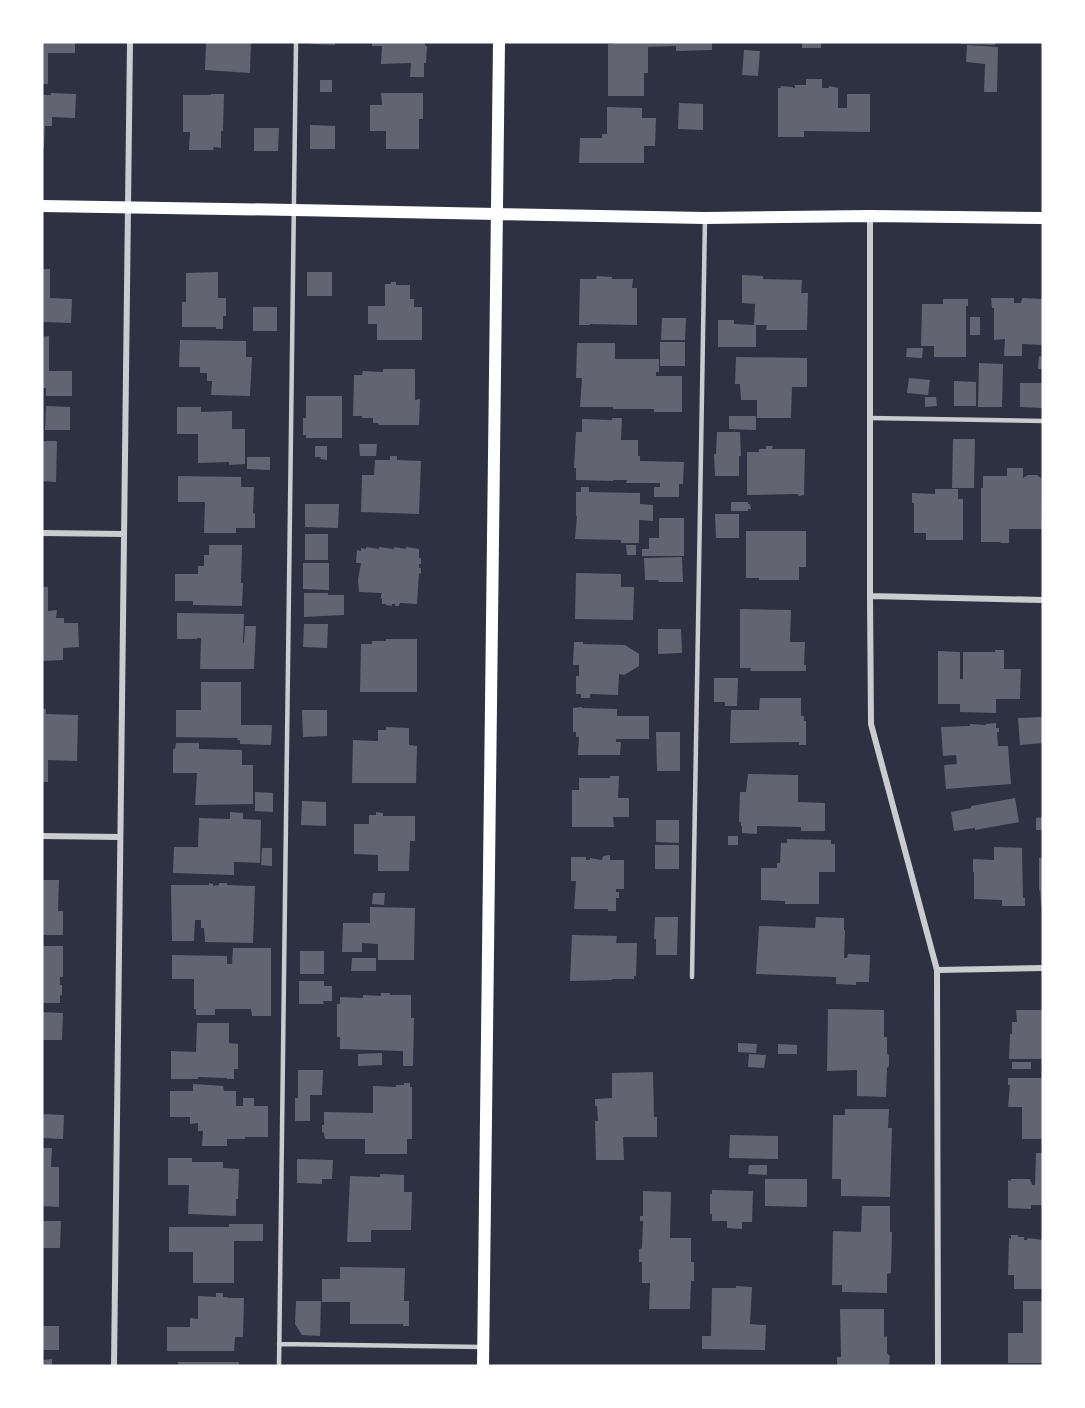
<svg xmlns="http://www.w3.org/2000/svg" width="1085" height="1408" font-family="'PT Serif',serif">
<rect width="100%" height="100%" fill="#2d3142"/>
<!-- building -->
<path fill="#626471" d="M42 42H75V53H48V84H42Z
M206 42H251L250 73 205 70Z
M311 42H335V45L311 44Z
M372 42H425V46H427L426 63H424V77H410L411 63 381 64 382 46H372Z
M614 42H712V50L676 51V46L648 47V73H644V96H608V44H614Z
M802 42H821V48H802Z
M961 42H995V45L961 44Z
M967 45 998 47 997 92H984L985 64 966 62Z
M744 50 760 51 758 76 742 75Z
M806 79H822V88H829V86L838 88V108H847V94H870V132L804 131V137H778V88H781L780 86 793 87V88H795V85H806Z
M320 80H332V92H320Z
M51 93 76 94 75 118 52 117V126H45L44 148H42V95H51Z
M381 93H423V119H419V149H386V131H370V105H382Z
M211 94H224L223 131H221V148L214 147 213 150H189L190 132H183V95H211Z
M679 103 703 104V130L678 129Z
M607 107 642 108V118H656L655 146H644V163H579L580 138H602V134H607Z
M310 125 335 126V149H310Z
M254 128H279L278 151H254Z
M42 269H50V298L72 299 71 323 42 322Z
M218 272V298H226V316H223V329H216V327H182V302H186V273Z
M307 272H332V296H307Z
M742 275 763 276V279L802 280 801 293H808L807 330H766L767 325H756V347H718V320H734V324L754 325 755 304 742 303Z
M597 276 612 277V279H633L632 288H637V325L590 324V325H579L580 279H596Z
M391 282H396V285H410V299H414V307H422V340H377V324H368V306H385V284H391Z
M991 298H1014V303H1021L1022 298 1043 299V345L1022 344V356H1004L1005 339 994 340V308H992Z
M943 299H968V306H966V357H934V346H921L922 304H943Z
M253 307H277V331H253Z
M970 317H980V335H970Z
M662 318H686L685 340H661Z
M49 336V371H72V396H46V388H42V337Z
M180 340 246 341V357H252L250 396 211 395 212 381H207V373H200V367H179Z
M660 342H685V366H660Z
M577 343H615V359H659V372H656V376H682V412H654V409H613V407H580L582 378H576Z
M907 348H923L922 358 906 357Z
M1039 356 1043 357V369H1038Z
M736 357 807 358V387H792L791 418H757V400H741L740 384H735Z
M979 363 1003 364 1002 407H978Z
M383 369H415V400L420 399 419 425H379L378 423H373V418H362V416H353L354 375H362L363 371 383 372Z
M909 378 930 380 928 395 907 393Z
M954 381 976 382V406H954Z
M1020 383H1043V408L1020 407Z
M306 396H342V438H306V435H303V418H306Z
M925 397H936L937 406 925 407Z
M46 406 70 407V430H45Z
M177 407H201V412L232 411V429H245V464L229 465V462L198 463V434H177Z
M729 416H756V430L729 429Z
M612 418H622L621 440H638V456H640V461L684 462 683 484H679V497H654V487H660V483H626L627 480H613V481L576 480V468H574L576 432H582V419L612 420Z
M717 432H740L741 456H739V476H715L714 454H716Z
M953 439H975L974 488H952Z
M42 441H57L56 482 42 481Z
M359 444H377L376 456H360Z
M315 446H327V460L320 459 321 457H315Z
M766 446H773L772 449H805L804 495 798 496V494L747 495V452H759V449H766Z
M390 456H397V460L421 461 419 514 361 512 362 475H374L375 460H390Z
M247 457H270V470L247 469Z
M1007 468H1023V478L1028 475H1037L1041 478 1042 529H1009V543H1001L1000 542H981V488H983V476H1007Z
M178 476 241 477V487H254L253 513 255 514V528H236V533H204L205 502H178Z
M581 487H589V492L640 493V504L653 505V521L639 520V543H621V540L575 539 577 516H576V492H581Z
M935 489H958V499H963V540H926V533H914V503H912V493L935 494Z
M731 502H748V504H750L751 509H748V511H731Z
M305 504H339L338 528 305 527Z
M715 514H739V538H716Z
M659 518H684V556H642V549H649V538H659Z
M746 531H806V567H799V580H759V578H746Z
M305 534H328V560H305Z
M209 545H242L241 583H243L242 606 193 605V601H175V574H198V566H204V555H209Z
M626 545H636V555H627Z
M366 547 379 549V547L394 549V547L406 549V547L419 549V558H421V564H419V568H421V574L419 573 417 604 400 603 399 606H395V604H392V606L386 605V604H382V598L380 599 382 593 359 592 358 580 361 563H356L357 550 361 551V548L366 549Z
M682 557 683 582H659L658 580H645L644 558Z
M303 563H329V590L303 589Z
M576 573 621 574V587H634L633 620 575 619Z
M42 587H48V611L57 610 56 618H64V623H78L79 647 63 648V660L42 661Z
M304 593H328V595H344V615L304 617Z
M740 609 791 610 790 642H805L804 665H806V671H750L751 668H740Z
M177 613 244 614 243 643H244L245 626H256L254 669H200L201 638H197V639H177Z
M304 624H328L327 648 303 647Z
M658 629H681L682 653 658 654Z
M386 639H417V692H360L361 644H372V641H386Z
M574 642H583V644L625 645 639 654V666L624 675 619 674 618 695 590 694V698H581V694H576V676H579V665H573Z
M995 650H1004V669H1021L1020 699H996V713L960 712V704H938V651L960 652V679H963V652H995Z
M714 678H738L737 706H725V702H714Z
M201 682H241V725H272L271 745 240 744V740H237L238 738 176 737V710H201Z
M760 698H801V716H804V721H806V745H799V742L730 743 731 710H759Z
M582 707V708L617 709V716H649V739H616V742H621L620 755H578L579 737H576V732H573V708Z
M42 709H46V714L78 715 77 761 48 760V782H42Z
M302 710H327V736L303 737Z
M1043 717V743L1020 745 1018 718Z
M996 723V728H999V732H997L998 746H1008L1011 784 946 789 944 765 957 764 956 755 943 756 941 727 970 726V724L986 725V724Z
M386 727 409 728V745L417 746 416 783H352L353 740 378 741V730H386Z
M656 732H680V771H657Z
M176 743H199V749L242 750V765H253V804L195 805 197 773H173V749H175Z
M748 774 798 775V802L825 803V831H801V827L757 826V834L742 833V826H741V822H739L740 792H746Z
M610 776H619L618 798H629V817H613L614 827H572V790H579V778H610Z
M255 792 273 793V812L255 811Z
M1015 798 1019 822 975 830V828L954 831 951 812 971 808V806Z
M302 801 326 802V826L301 825Z
M230 812 243 813V819L261 820 260 863 234 862V875L173 873 174 847H198L199 818 230 819Z
M376 812 383 813V816H415V841H410L409 871H378V855L354 854V824H369V815H376Z
M1043 817V830H1036V818Z
M656 820H679V843L656 842Z
M728 836H738V845H728Z
M787 839 831 840V844H835V872H819V904H785V901L761 900V868H777V863H780L781 843H787Z
M655 845H679V869H655Z
M994 847 1022 848 1023 898H1025V906H1002V900L974 899V872H973V859L994 860Z
M262 848H272V866L261 865Z
M610 855V860H624V889H616V892H619V898H616V911H608V909H574L576 881H571V857H586V860H590V858L602 860 603 856Z
M1039 858H1043V906H1041L1040 890 1039 891Z
M42 880H59L58 911H63V935H42Z
M209 883 213 884V886L219 885V883H227V885L255 886 253 943 205 942 204 928H201V920H195L194 941H172L171 885H209Z
M373 893H385L384 905 372 904Z
M370 907 415 908 414 960H378V944L362 943V952H342L343 923H370Z
M655 917H678L677 955H656V939H654Z
M816 917 844 918V930H845L844 958H847L848 954 870 955 869 982H856V985L836 984V977L756 974 759 926 815 928Z
M572 935 617 936 616 943H637L636 976H634V979H612V980L570 981Z
M42 946H63V977H60V985H62V995L60 996V1003H42Z
M233 948H271V1016H252L251 1009H215V1015H196V1009H194V979H172V955L227 956V964H232Z
M300 951H324V974H300Z
M352 958H376V971H351Z
M299 981H324V986H332V1001H323L324 1004H299Z
M381 993H390V995H411V1018H414L413 1066H403V1051L340 1049V1037H337V1004H340V997L363 998V995L381 996Z
M828 1009 884 1010V1037H887V1053L889 1056V1066L887 1068 886 1097 857 1096V1070L827 1071Z
M1016 1010H1043V1059H1009L1010 1034H1012V1022H1017Z
M42 1012 63 1013 62 1040H42Z
M197 1023H229V1043L238 1044V1069H234V1079H227V1078L198 1077V1079H171V1051L196 1052Z
M738 1043 757 1044 756 1053 738 1052Z
M778 1044 797 1045V1054H778Z
M382 1053V1065L358 1066V1054Z
M749 1054 766 1055 764 1068 748 1067Z
M1012 1062H1031V1069H1012Z
M298 1070H323L322 1095H310V1121H295V1098H298Z
M653 1072 654 1117H657V1137H623L624 1160H596L595 1121H598L597 1106H595V1099L612 1098V1073Z
M1008 1078H1043V1139H1022V1107H1008L1010 1085H1008Z
M404 1083H410V1087H412V1139H407V1154H365V1139H325L324 1133 322 1132V1125H324V1112L373 1113V1086L396 1087V1085H404Z
M193 1084 223 1086 224 1091H236V1106H243V1098H254V1106H268V1137H245V1139H227V1146H202L203 1131H198V1123L190 1124V1117H170V1091H193Z
M845 1109H889L888 1128H892L890 1197 841 1196V1179H832L833 1115H845Z
M42 1114 64 1115 63 1139 42 1138Z
M730 1135 778 1136V1159L729 1158Z
M42 1148H52L51 1167H59V1207L42 1206Z
M1036 1153H1043V1205H1031V1209L1008 1208V1180L1011 1181V1179H1030L1032 1185H1035Z
M168 1158H192V1162H223V1168L239 1169 238 1199H236V1216L188 1214 189 1185H168Z
M297 1159 333 1160 332 1179H322V1184L297 1183Z
M749 1165H767V1175L748 1174Z
M380 1174 404 1175V1192H412L411 1230H371V1242H347L350 1176 380 1177Z
M765 1179H807V1207L765 1206Z
M712 1190 753 1191 752 1222H742V1229L727 1228V1221H712V1214H710V1194H712Z
M643 1191 671 1192 670 1238H691V1262H694V1281H691L690 1309H649L650 1283H642V1262H639V1249L642 1248 643 1221H640V1216H643Z
M862 1206H890V1232H892L891 1273 887 1274V1293L842 1292V1285H832L833 1231 861 1232Z
M42 1221H61L60 1248H42Z
M229 1224H263V1241H234V1283H193V1252H169V1227H229Z
M1011 1235H1018V1237H1024V1240H1027L1028 1238 1043 1240V1289H1014V1275H1008L1009 1238 1011 1239Z
M340 1267 405 1268 404 1301H409V1326H403V1324H350V1302H322V1279H340Z
M736 1286 752 1287 750 1324 766 1325 765 1350 702 1349V1336H711L712 1288H736Z
M216 1293H223V1297H228L227 1298H244L243 1337H235L234 1351H167V1327H190V1318L198 1319V1296L216 1297Z
M296 1301H321L320 1336 302 1335 295 1324Z
M1023 1301H1043V1363H1008V1333H1023Z
M840 1309H884V1337L887 1336V1353L890 1356 889 1366H837V1357H841Z
M42 1326H59V1350H42Z
M52 1359V1366H42V1360Z
M178 1362H239V1366H178Z"/>
<g fill="none" stroke-linecap="round" stroke-linejoin="round">
<!-- service -->
<path stroke="#caccd0" stroke-width="4.5" d="M870 418 1043 421
M692 977 705 218
M279 1344 483 1347
M279 1366 296 42"/>
<!-- minor -->
<path stroke="#caccd0" stroke-width="6" d="M870 216V596L871 724 937 970 938 1366
M42 533 124 534
M870 596 1043 600
M42 836 120 837
M937 970 1043 968
M114 1366 130 42"/>
<!-- secondary -->
<path stroke="#fff" stroke-width="12" d="M42 206 294 210 705 218 870 216 1043 218
M483 1366 499 42"/>
</g>
<!-- border -->
<rect width="1085" height="1408" fill="none" stroke="#ffffff" stroke-width="87"/>
</svg>
